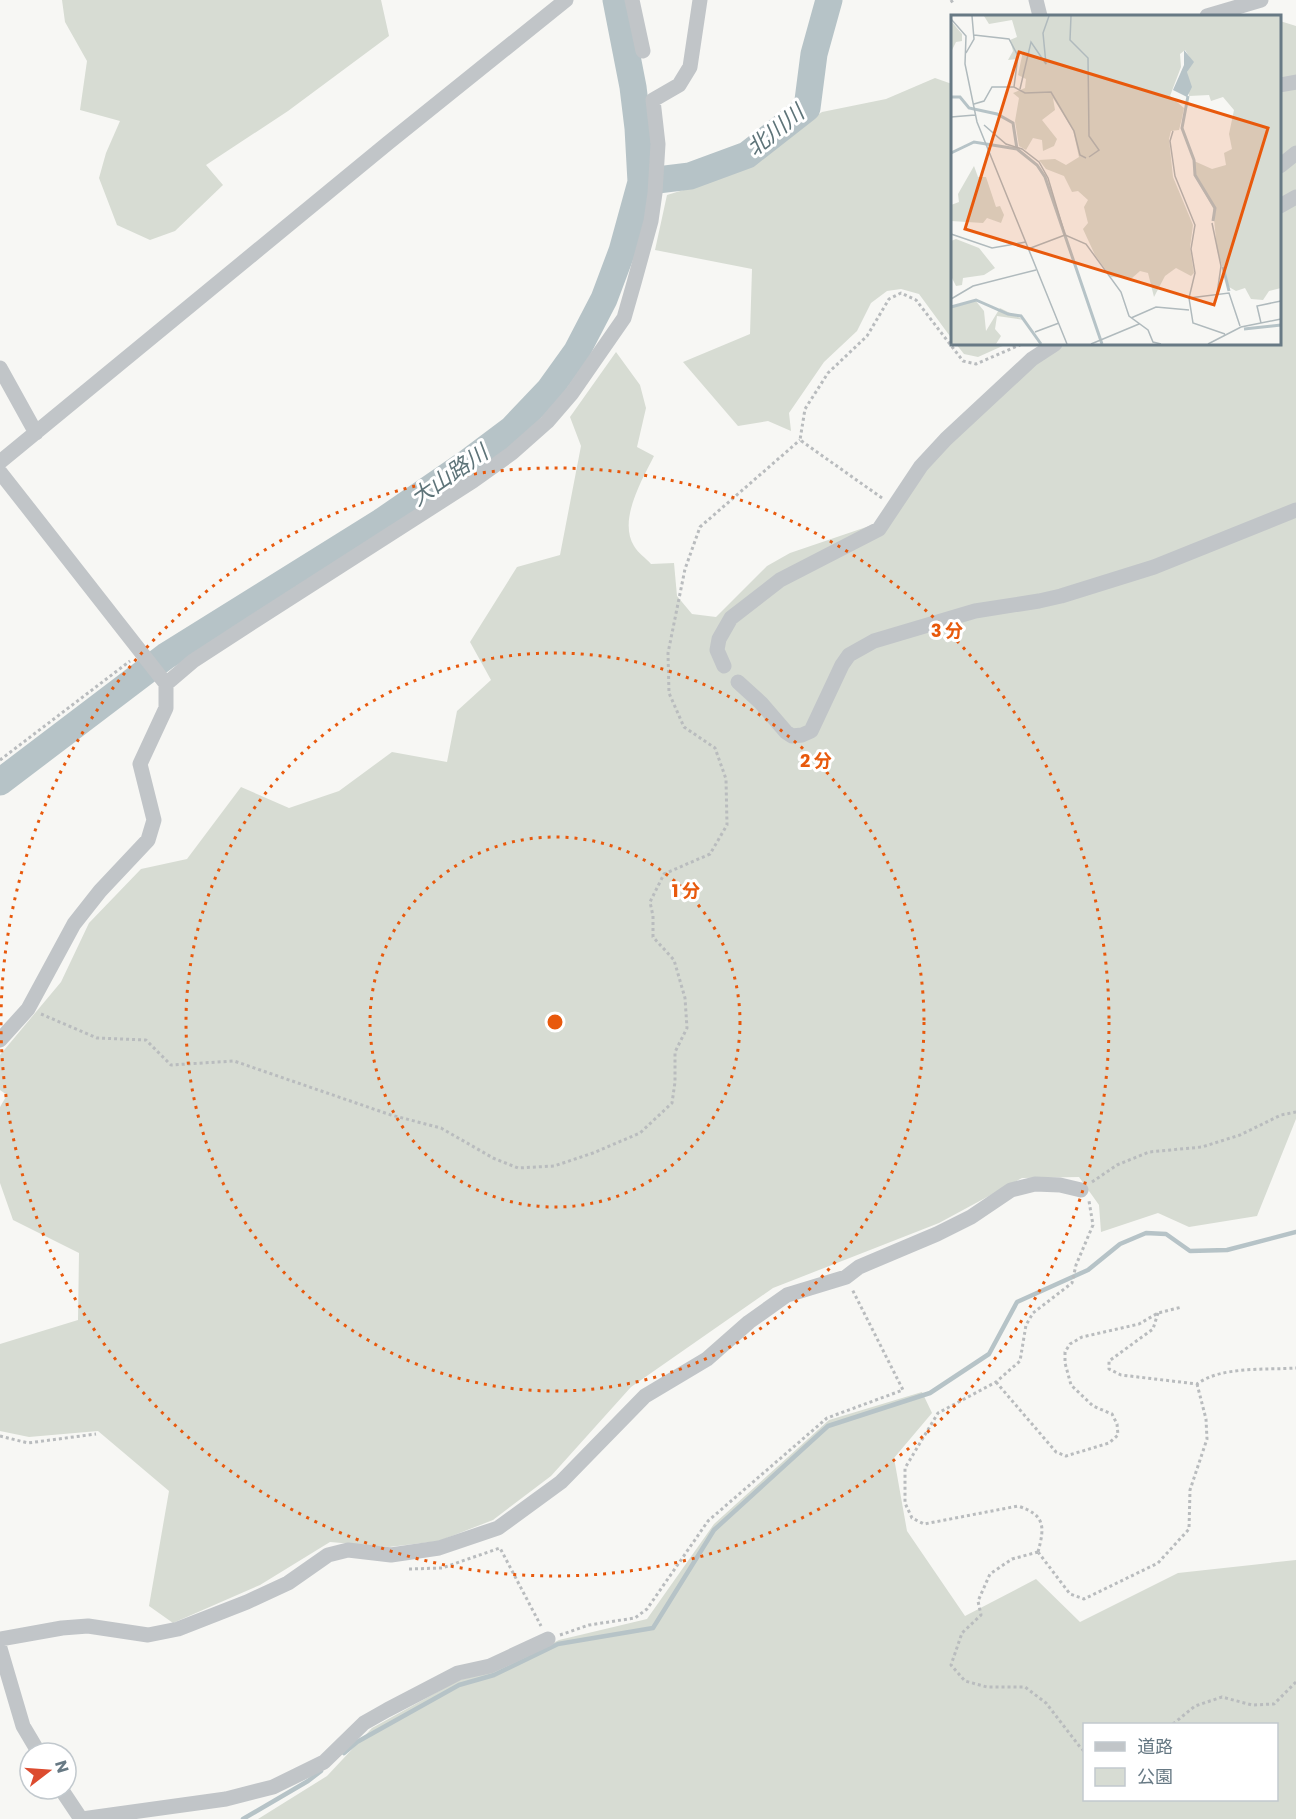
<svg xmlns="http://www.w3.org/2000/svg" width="1296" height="1819" font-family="Poppins,'Noto Sans JP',sans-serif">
<rect width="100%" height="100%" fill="#f7f7f4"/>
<!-- green -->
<path fill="#d7dcd3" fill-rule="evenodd" d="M62 0H381L389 36 288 111 206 165 223 185 175 231 150 240 117 225 99 178 106 153 120 121 80 110 87 61 65 22Z
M1280 21 1296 26V1119L1257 1216 1189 1227 1158 1213 1101 1232 1099 1205 1079 1177 1022 1178 939 1223 773 1288 631 1387 551 1476 493 1520 439 1541 389 1547 330 1542 260 1585 173 1623 149 1606 169 1491 98 1431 29 1437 0 1431V1344L78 1320 79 1253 13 1220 0 1183V1107L7 1095 0 1090V1055L61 982 89 923 141 869 187 859 241 787 289 808 339 791 392 752 447 762 457 711 491 680 470 642 517 567 560 555 581 446 570 417 616 352 640 385 646 408 637 447 654 456C642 480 618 520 634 546 638 553 646 558 651 564L674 563 677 596 692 614 716 617 767 566 790 553 884 521 935 453 1045 344H1280Z
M935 78 952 84V339L919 294 901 289 887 291 871 303 857 331 824 362 789 413 791 431 768 421 738 426 683 362 750 334 752 269 655 250 667 195 713 181 822 112 886 99Z
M956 344H1007L978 357 964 354Z
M922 1392 932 1413 894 1458 907 1531 965 1616 1036 1579 1080 1622 1178 1573 1296 1560V1819H258L327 1776 372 1728 459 1680 491 1672 559 1640 647 1619 714 1524 829 1420ZM1084 1724H1276V1800H1084Z"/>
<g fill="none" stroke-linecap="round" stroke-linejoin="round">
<!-- stream -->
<path stroke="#b6c3c7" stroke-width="4.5" d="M344 1753 357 1742 459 1685 494 1675 558 1644 653 1628 714 1530 828 1426 930 1393 989 1354 1017 1302 1088 1270 1120 1244 1146 1233 1166 1234 1190 1251 1227 1250 1296 1232
M243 1819 308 1781 321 1771"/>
<!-- river -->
<path stroke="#b6c3c7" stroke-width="27" d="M641 182 690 176 747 155 807 108 814 54 829 0
M0 782 166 656 381 522 464 465 512 429 549 390 577 351 604 299 622 251 641 182 638 128 633 87 616 0"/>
<!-- path -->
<path stroke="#b9bcbe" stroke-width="3" stroke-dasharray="3 3" stroke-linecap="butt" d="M951 0 954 5
M882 498 800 440 805 409 828 373 867 336 889 299 901 293 916 300 963 361 976 364 1022 344
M0 760 130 661
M41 1014 97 1038 146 1040 171 1065 234 1061 391 1115 441 1128 493 1158 518 1168 554 1166 593 1153 640 1133 672 1103 675 1082V1052L687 1028 685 998 674 960 653 937V916L650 902 664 874 710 854 727 825 726 779 715 748 684 727 669 693 668 653 685 569 700 527 800 440
M1092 1182 1117 1165 1149 1152 1202 1147 1240 1135 1281 1115 1296 1112
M1158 1313 1153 1329 1109 1361V1369L1121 1375 1197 1384C1221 1366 1267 1370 1296 1368
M996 1382 1056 1452 1066 1456 1109 1443 1118 1435 1117 1424 1112 1414 1093 1406 1071 1385 1065 1363V1352L1070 1344 1082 1337 1139 1324 1158 1313 1182 1307
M0 1436 28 1443 96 1434
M1038 1552C1045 1526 1045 1515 1018 1506L924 1524 912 1518 905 1503V1468L938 1413 996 1382 1020 1361 1026 1325 1033 1313 1072 1283 1076 1265 1093 1225 1089 1201
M1038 1552 1070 1594 1084 1599 1158 1563 1189 1529 1190 1490 1207 1439 1206 1419 1197 1384
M1038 1552 1012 1559 990 1574 978 1601 981 1615 962 1633 951 1665 965 1681 987 1687H1025L1046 1703 1080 1747 1084 1751
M409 1569 442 1568 500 1548 541 1626
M560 1635 589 1625 635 1618 647 1609 708 1521 827 1418 903 1390 852 1289
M1173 1724 1195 1706 1222 1697 1252 1705 1274 1704 1296 1682"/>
<!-- minor -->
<path stroke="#c1c5c8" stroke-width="15" d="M632 0 643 51
M1036 0 1040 16
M1207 16 1261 0
M1280 85 1296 82
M1280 166 1296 153
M1280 206 1296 197
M0 368 36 433
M0 462 388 143 566 0
M0 472 166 684V708L140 764 154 820 148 840 100 891 74 924 28 1009 0 1040
M724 666 717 650 719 639 731 618 780 580 879 529 921 466 946 439 1032 359 1055 344
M738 682 761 703 786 732 792 736 802 735 811 731 842 665 849 655 874 641 975 611 1039 601 1061 596 1154 567 1296 510
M166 684 193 661 253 622 473 481 512 453 547 422 572 393 624 318 634 283 651 221 655 193 658 144 653 100 679 85 690 67 700 0
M0 1639 62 1628 88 1626 148 1635 178 1629 247 1602 288 1583 328 1555 348 1550 391 1555 439 1548 498 1528 561 1482 645 1396 707 1359 749 1322 787 1295 846 1277 859 1267 937 1234 971 1217 1011 1190 1035 1184 1060 1185 1081 1190
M0 1648 23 1726 39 1753
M61 1789 81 1819
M82 1819 226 1799 273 1787 324 1762 364 1723 387 1710 458 1673 490 1666 548 1639"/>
</g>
<!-- distance rings -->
<g fill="none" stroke="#e8590c" stroke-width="3" stroke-dasharray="3 6">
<circle cx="555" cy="1022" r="185"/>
<circle cx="555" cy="1022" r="369"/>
<circle cx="555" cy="1022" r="554"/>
</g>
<g text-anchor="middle" stroke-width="6" stroke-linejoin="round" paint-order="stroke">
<!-- water labels -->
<g font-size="22" font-style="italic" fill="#5e7479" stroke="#fff">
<text transform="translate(775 130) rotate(-39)" y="8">北川川</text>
<text transform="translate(449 475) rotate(-35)" y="8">大山路川</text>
</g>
</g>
<!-- overview -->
<g transform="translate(951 15)">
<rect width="330" height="330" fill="#f7f7f4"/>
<path d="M33 1H330V273L318 276 312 285 300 284 294 273 285 276 278 272 266 235 262 193 243 160V146L261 154 275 150 273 138 281 134 278 119 283 95 272 82 260 86 258 80 238 81 236 57 241 46 234 35 229 39 230 52 219 81 233 93 231 103 228 115 220 116 218 124 222 162 242 210 239 233 243 258 240 261 225 253 214 261 203 282 197 258 189 256 181 263 160 262 144 240 132 214 137 208 133 192 137 185 127 176 121 177 113 161 95 154 88 145 104 144 115 150 128 142 122 115 102 83 104 95 91 105 106 124 103 131 92 136 91 125 82 123 75 135 68 131 64 106 68 83 62 78 74 73 75 64 67 60 72 36 66 38V44L57 45 62 36 59 25 66 22 61 5 38 9ZM0 6 11 19V26L5 27 0 37ZM23 151 27 162H35L45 192 49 191 53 200 50 208 36 203 32 208 0 206V190L8 187 7 179ZM5 224 28 233 44 253 33 260 12 263 11 270 5 271 0 261V226ZM24 285 33 296 35 316 49 293 73 305 46 301 44 314 50 321 45 329H0V293Z" fill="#d7dcd3"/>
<path d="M233 35 243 47 236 57 241 72 236 82 222 75 233 50Z" fill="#b6c3c7"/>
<path fill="none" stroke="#b6c3c7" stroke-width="3" d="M237 81 231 113 243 145 244 160 264 193 262 206M0 82H9L18 93 46 99 62 108 66 134M0 138 23 127 66 134 86 150 94 162 151 329M272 252 278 276M0 292 25 285 57 299 70 301 90 329M293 314 330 310"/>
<path fill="none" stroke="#b0babd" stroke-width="1.5" d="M120 1 119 25 137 43 138 121 148 135 138 142M0 4 15 21 14 49 26 107 116 329M23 20 58 24 67 41 63 72M15 38 23 24 21 1M69 74 80 27 95 49 92 18 98 1M23 89 33 86 41 72H63L74 78 100 77 123 116 129 140 135 143M0 102 24 100M33 110 55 129 71 134 88 147 97 163 114 220 135 229 170 277 178 301 197 315 202 327 210 329M222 116 219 126 224 161 244 210 240 234 244 258 238 283 242 308 274 319M261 208 270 251 266 279M0 219 41 233 75 227M77 234 114 220M238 283 278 278 289 311M0 284 22 271 85 255M180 303 205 292 238 295M310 308 306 291 330 286M84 317 108 308M140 329 188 309M257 329 290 312 330 304"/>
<path fill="#e8590c" fill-opacity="0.15" stroke="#e8590c" stroke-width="3" d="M68 37 317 113 263 290 14 214Z"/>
<rect width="330" height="330" fill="none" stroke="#677984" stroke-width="3"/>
</g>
<circle cx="555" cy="1022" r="9" fill="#e8590c" stroke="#fff" stroke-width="3"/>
<g font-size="18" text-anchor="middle" font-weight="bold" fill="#e8590c" stroke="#fff" stroke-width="6" stroke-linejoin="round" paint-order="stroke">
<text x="947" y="637">3 分</text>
<text x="816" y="767">2 分</text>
<text x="686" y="897">1 分</text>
</g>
<!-- legend -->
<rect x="1083" y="1723" width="195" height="78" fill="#ffffff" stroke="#c2c9ce" stroke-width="1.5"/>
<rect x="1095" y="1742" width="30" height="9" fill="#c1c5c8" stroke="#c2c9ce" stroke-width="1.5"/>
<text x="1137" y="1753" font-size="18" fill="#677984">道路</text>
<rect x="1095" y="1768" width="30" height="18" fill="#d7dcd3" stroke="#c2c9ce" stroke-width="1.5"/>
<text x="1137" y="1783" font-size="18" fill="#677984">公園</text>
<!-- north arrow -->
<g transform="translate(48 1771) rotate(73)"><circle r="28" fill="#ffffff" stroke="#c2c9ce" stroke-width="1.5"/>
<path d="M0-4.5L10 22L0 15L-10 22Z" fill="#dc4b2f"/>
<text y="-9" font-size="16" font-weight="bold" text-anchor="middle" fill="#677984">N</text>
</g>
</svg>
